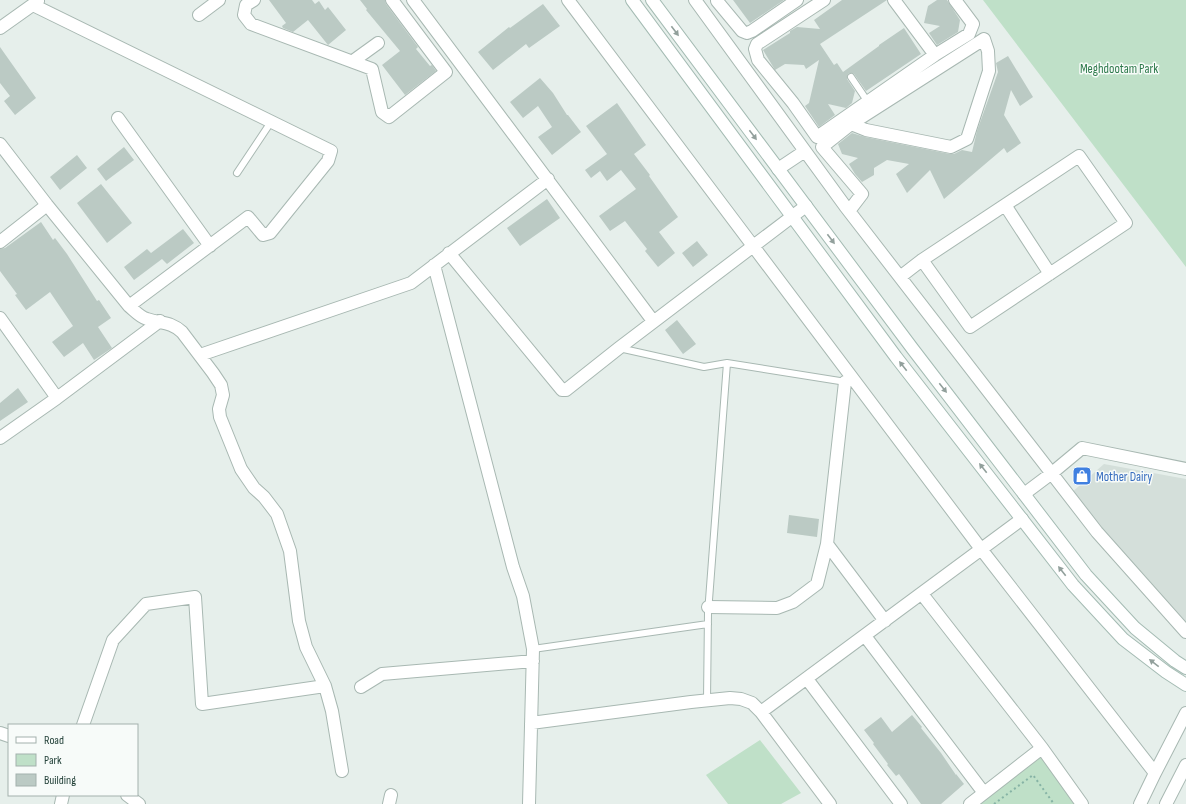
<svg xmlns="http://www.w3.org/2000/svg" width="1186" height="804" font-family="'Sofia Sans Condensed',sans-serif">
<rect width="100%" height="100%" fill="#e6efeb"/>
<!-- built -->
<path fill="#d4dfda" d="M1104 464 1186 479V624L1070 494Z"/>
<!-- green -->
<path fill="#bfe0c8" d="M983 0H1186V267Z
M760 740 801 793 781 804H728L706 775Z
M1041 756 1076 804H979Z"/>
<!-- building -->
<path fill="#bbcac4" d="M269 0H312L315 4 319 1 325 10 328 7 346 30 328 45 308 20 293 32 283 28 282 26 286 23Z
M360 0H385L386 4 418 47 416 49 430 66 432 65 436 71 405 95 382 65 400 51 366 10 367 9Z
M733 0H784L750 23Z
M842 0H887L820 44 834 65 837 63 843 72 879 46V45L904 28 921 54 866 91 854 74 851 73 848 74 847 79 855 91 852 103 846 108 828 104 835 115 819 127 805 106 809 103 819 60 806 69 804 65 785 64 775 70 763 50 790 33V31L797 27 820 29 814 20Z
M937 0H947L960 20 958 32 937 45 929 33 940 26 924 23 928 6Z
M543 4 560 26 529 48 526 44 493 70 478 52 509 27 510 28Z
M0 47 36 98 15 115 4 101 10 96 0 83Z
M1008 56 1033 97 1020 106 1011 90 1004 115 1021 143 1007 153 1004 148 944 199 930 170 907 193 896 174 909 164 887 160 874 168V175L862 182 855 174 849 164 858 158 842 154 838 144 852 133 865 137 950 154H954L962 150 972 152 977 131 998 72 996 63Z
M540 78 553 93 567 115H568L581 132 552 155 538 137 552 127 538 106 523 118 510 102Z
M617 103 646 145 634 154 650 175 649 176 678 217 659 232 675 253 658 267 645 251 647 249 625 221 610 231 599 216 636 189 621 170 607 181 600 171 591 178 585 170 607 154 586 126Z
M124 147 134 160 106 181 97 169Z
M77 155 87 168 60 190 50 177Z
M101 184 132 223 107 243 77 203Z
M547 199 560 218 520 246 507 228Z
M41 222 53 240 55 238 67 254 97 301 99 300 111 318 98 327 112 348 94 360 83 343 64 357 52 342 73 326 50 292 26 310 15 295 17 294 0 271V249L5 248Z
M183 229 194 243 167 264 162 259 134 280 124 267 147 249 151 253Z
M697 241 708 255 693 267 682 253Z
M677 320 696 344 683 354 665 330Z
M18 388 28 402 0 421V403Z
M789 515 819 519 817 537 787 533Z
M912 715 922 727 921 728 941 753 956 775V774L964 784 941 804H921L899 774 896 776 887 765 888 764 873 744 874 743 864 730 881 717 892 732Z"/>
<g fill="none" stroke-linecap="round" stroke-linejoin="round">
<defs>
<path id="lane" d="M851 77 868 102
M237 173 271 122
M619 348 704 367 727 363
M533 649 708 624
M707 700 708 613 727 363 846 382"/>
<path id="street" d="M254 0 246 5 244 15 251 24 372 69 382 112 389 117 446 72 392 0
M413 0 653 321
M568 0 981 549 1155 773
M695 0 845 206 1097 532 1186 632
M824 0 757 44 755 49 758 60 793 103 817 137 935 55 969 34 973 24 955 0
M894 0 935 55
M717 1 742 31 747 33 752 31 797 0
M33 5 331 151 328 161 270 233 263 235 248 217 129 306
M199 15 219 0
M0 28 38 1
M353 61 378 43
M118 118 210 246
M0 144 47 205 129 306C135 311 140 317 147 319 161 324 170 321 182 332L213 373 221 385 223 395 219 409 220 417 241 469 254 488 264 497 277 514 290 551 299 621 306 647 325 686 332 711 342 771
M778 169 805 151
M1005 205 1050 274
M849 211 862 194 822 147 851 124 984 39 988 51 989 71 967 139 951 147 866 130 851 124
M0 242 47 205
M449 253 562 390H566L619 348 806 206
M434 265 513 567 523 596 533 649 529 804
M900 277 922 260 1079 156 1126 223 970 327 922 260
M0 318 57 398
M200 355 411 283 548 179
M0 438 57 398 160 321
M1024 494 1052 473 1082 448 1186 469
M827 544 845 382
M922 594 1042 748 1082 804
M708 607 777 608 793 602 817 584 827 544 885 621
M865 636 984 793
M807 679 901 804
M361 687 382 674 533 661
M761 712 1022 519
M531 723 691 702 730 698 741 699 752 703 761 712 830 804
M83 725 113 640 146 604 195 597 202 704 325 686
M0 733 9 736
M127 795 139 804
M61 804 63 795
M389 804 391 795
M970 804 1042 748
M1140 804 1155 773 1186 713
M1166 804 1186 765"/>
<path id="secondary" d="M632 0 896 357 1073 585 1123 639 1166 672 1186 685
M652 0 912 348 1086 575 1135 628 1175 661 1186 668"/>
</defs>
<!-- lane casing -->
<use href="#lane" stroke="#a8b8b2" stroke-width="8"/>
<!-- street casing -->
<use href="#street" stroke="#a8b8b2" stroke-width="14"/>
<!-- secondary casing -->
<use href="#secondary" stroke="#a4bbb3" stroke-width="14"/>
<!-- path -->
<path stroke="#86b3a5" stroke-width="2" stroke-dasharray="2 3" stroke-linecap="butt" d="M994 804 1033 775 1054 804"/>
<!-- lane -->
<use href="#lane" stroke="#fff" stroke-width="6"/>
<!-- street -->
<use href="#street" stroke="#fff" stroke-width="12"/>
<!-- secondary -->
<use href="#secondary" stroke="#fff" stroke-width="12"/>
</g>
<!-- one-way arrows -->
<defs><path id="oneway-solid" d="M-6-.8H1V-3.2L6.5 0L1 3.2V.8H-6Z"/></defs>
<g fill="#92a09c">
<use href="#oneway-solid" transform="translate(675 31) rotate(53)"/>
<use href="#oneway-solid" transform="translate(753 135) rotate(53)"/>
<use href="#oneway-solid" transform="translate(831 239) rotate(53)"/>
<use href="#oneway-solid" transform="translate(903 366) rotate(-128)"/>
<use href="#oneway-solid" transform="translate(943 388) rotate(52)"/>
<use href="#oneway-solid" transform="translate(983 468) rotate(-128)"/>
<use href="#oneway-solid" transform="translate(1062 571) rotate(-128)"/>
<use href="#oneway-solid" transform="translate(1154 663) rotate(-142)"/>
</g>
<!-- icons -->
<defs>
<symbol id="shop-square" viewBox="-11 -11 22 22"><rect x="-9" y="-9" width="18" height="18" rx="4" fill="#3f7fe0" stroke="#f7fbf9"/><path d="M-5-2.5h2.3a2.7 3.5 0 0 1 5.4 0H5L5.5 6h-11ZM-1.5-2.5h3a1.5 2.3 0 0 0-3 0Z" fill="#fff"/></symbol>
</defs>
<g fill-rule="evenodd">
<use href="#shop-square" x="1071" y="465" width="22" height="22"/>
</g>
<g text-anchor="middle" stroke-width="3" stroke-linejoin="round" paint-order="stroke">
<!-- park labels -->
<g font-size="13" fill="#2d7a4b" stroke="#f7fbf9">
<text x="1119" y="73">Meghdootam Park</text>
</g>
<!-- shop labels -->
<g font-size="13" fill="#366cbe" stroke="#f7fbf9" text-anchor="start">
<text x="1096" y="481">Mother Dairy</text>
</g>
</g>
<!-- legend -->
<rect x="8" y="724" width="130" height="72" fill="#f7fbf9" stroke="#a3b1ad"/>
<rect x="16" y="737" width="20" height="6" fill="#ffffff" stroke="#a3b1ad"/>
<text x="44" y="744" font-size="12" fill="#24423a">Road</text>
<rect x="16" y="754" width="20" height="12" fill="#bfe0c8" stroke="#a3b1ad"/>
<text x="44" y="764" font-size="12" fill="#24423a">Park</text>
<rect x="16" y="774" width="20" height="12" fill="#bbcac4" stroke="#a3b1ad"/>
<text x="44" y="784" font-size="12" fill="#24423a">Building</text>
</svg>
